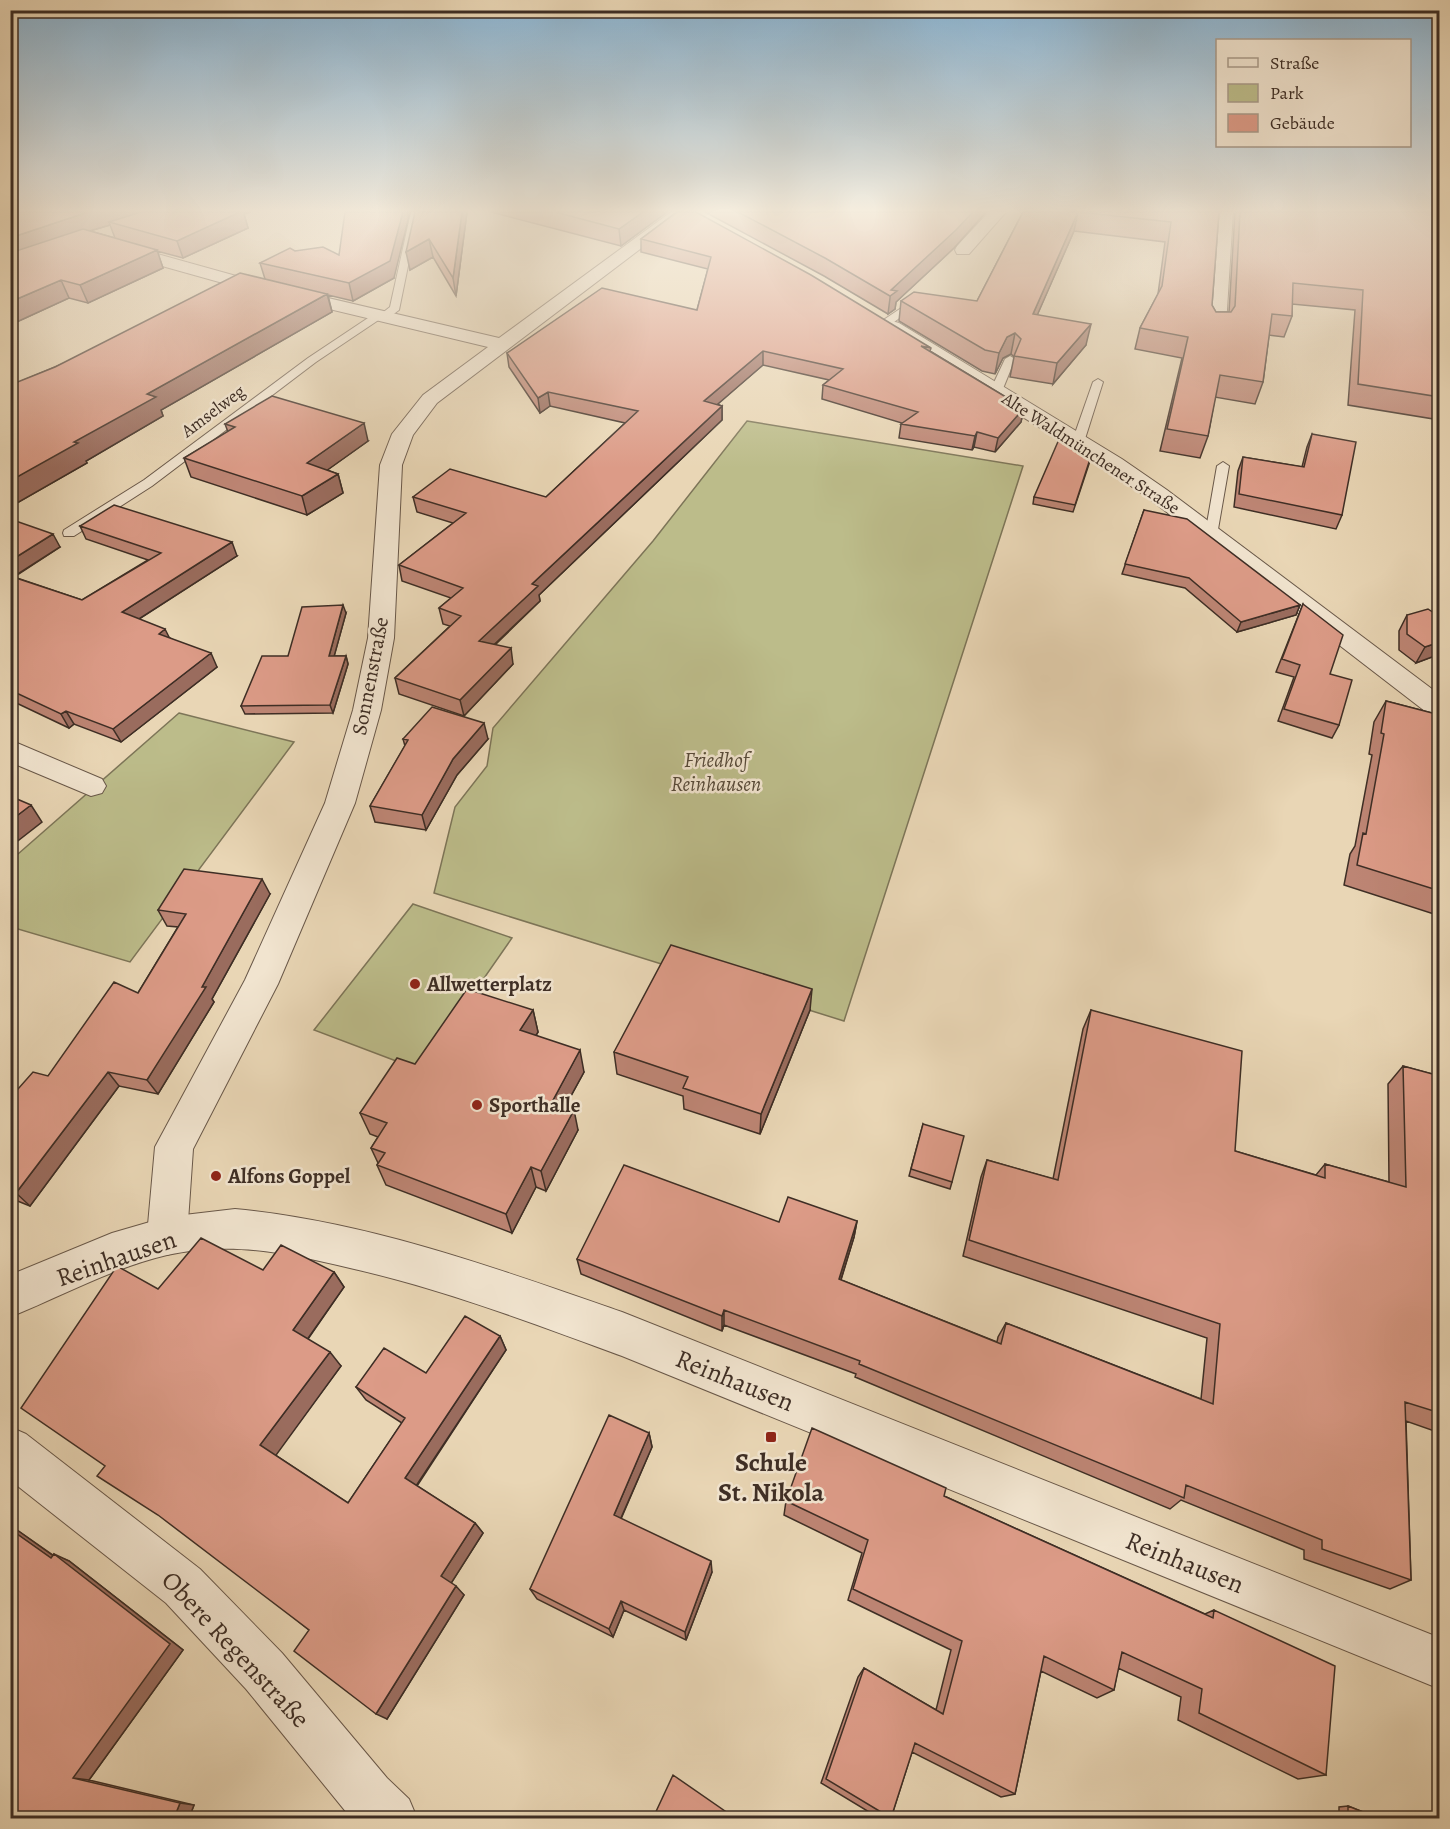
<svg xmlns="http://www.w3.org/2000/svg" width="1450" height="1829" font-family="Alegreya,serif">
<rect width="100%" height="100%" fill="#e9d6b5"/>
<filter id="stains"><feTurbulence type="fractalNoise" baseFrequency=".00333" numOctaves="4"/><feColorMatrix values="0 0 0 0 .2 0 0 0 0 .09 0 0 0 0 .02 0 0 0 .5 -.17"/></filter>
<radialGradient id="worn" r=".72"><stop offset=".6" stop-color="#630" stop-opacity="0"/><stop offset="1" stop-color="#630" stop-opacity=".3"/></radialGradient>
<!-- green -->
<path fill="#bcbc8a" stroke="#7d7558" stroke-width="1.5" d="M747 421 1023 466 844 1021 434 893 455 807 487 766 493 728 653 541Z
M179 713 294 742 130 962 11 927 10 861Z
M413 904 512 938 420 1070 314 1030Z"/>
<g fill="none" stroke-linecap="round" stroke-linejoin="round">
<defs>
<path id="service" d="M411 212H419L399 310 387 319H380L316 362 152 486 74 536H64L63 533 64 530 144 480 308 358 374 314H381L390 307Z
M916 298 924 300 890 325H882V321Z
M1010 356 1015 359 1002 391 996 394 992 393 990 391 1005 359Z
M1098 379 1103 382 1084 442 1078 446 1074 444 1072 442 1093 382Z
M1223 462 1229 466 1217 535 1211 539 1205 535 1217 466Z"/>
<path id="minor" d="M671 212H689L437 403 413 435 402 465 394 638 381 710 355 803 278 984 193 1149 187 1236 181 1250 167 1255 153 1250 147 1236 155 1147 245 980 325 803 353 710 368 638 380 465 392 434 423 395 488 347 237 287 112 252 110 248 118 243 247 279 499 338Z
M989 212H1006L969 254H957L955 250 957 246Z
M1217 212H1233L1226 326 1224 330H1210L1208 326Z
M892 321 899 323 1122 459 1167 490 1440 695V718L1430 715 1151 500 1106 469 885 331 883 327 885 323Z
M10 740 102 779 106 786 102 793 91 796 10 762Z
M10 1427 26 1434 200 1569 282 1653 387 1778 409 1799 417 1818H351L246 1689 166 1603 10 1480Z"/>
<path id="tertiary" d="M235 1209C369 1222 496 1268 622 1312L1440 1638V1689L622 1356C532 1323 443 1289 350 1268 286 1253 233 1241 167 1255 112 1268 62 1296 10 1317V1275L112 1233 167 1217Z"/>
</defs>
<!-- service casing -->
<use href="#service" stroke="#695849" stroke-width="2"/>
<!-- minor casing -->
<use href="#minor" stroke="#695849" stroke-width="2"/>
<!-- tertiary casing -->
<use href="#tertiary" stroke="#695849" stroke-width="2"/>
<!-- service -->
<use href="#service" fill="#f1e4cf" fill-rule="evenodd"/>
<!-- minor -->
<use href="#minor" fill="#f1e4cf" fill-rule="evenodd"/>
<!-- tertiary -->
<use href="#tertiary" fill="#f1e4cf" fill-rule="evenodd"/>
</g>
<!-- wall -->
<path fill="#bd8574" stroke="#3e2e25" stroke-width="1.5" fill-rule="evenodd" d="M10 212 244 214 248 228 183 258 157 251 163 268 88 303 69 298 10 325ZM110 225 115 238 90 231Z
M415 212H467L456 296 433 257 410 270Z
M491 212H667L621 246Z
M677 212 931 348 930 351 1024 408 1021 422 995 452 974 447 972 450 899 438 901 424 902 423 822 399 823 385 829 380 763 365 717 404 722 406V420L539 595 540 601 495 645 513 664 464 716 399 694 395 678 450 626 443 624 439 608 451 598 402 581 399 565 453 523 417 512 413 497H546L625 423 550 406 540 413 509 367 507 353 697 310 708 269 641 252V239Z
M705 212H986L954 248 896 302 895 309 888 314 824 276Z
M1023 212H1219L1212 305 1216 312H1229L1235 212H1440V420L1348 405 1355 310 1292 304V316L1284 337 1269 335 1263 382 1255 404 1215 397 1208 436 1200 458 1160 451 1182 358 1135 349 1140 328 1158 294 1165 242 1074 231 1037 315 1086 345 1053 384 1010 377 1014 357 1011 354 1003 358 995 374 982 371 899 321 901 301H977Z
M295 251 339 255 394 278 353 301 328 295 332 312 161 410 163 416 86 461 87 463 10 507V381L12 385 265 279 260 263Z
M225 424 368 441 327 470 338 474 343 493 307 515 191 477 184 458 228 432Z
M1312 434 1342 515 1336 529 1234 507 1238 471 1243 457 1302 467 1307 447Z
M1089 464 1073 512 1033 504 1034 497Z
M1144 510 1300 605 1296 615 1237 632 1185 588 1122 574Z
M10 519 60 547 14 577 82 600 148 560 86 539 80 526 237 556 139 619 217 667 121 742 74 724 69 728 10 700Z
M1303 604 1330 674 1339 725 1332 738 1278 721 1294 677 1276 672Z
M346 613 334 656H346L348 664 333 713 245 714 241 706 288 656Z
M1407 615 1440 654 1416 663 1399 650V631Z
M1386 701 1440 715V916L1344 885 1350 854 1355 846 1372 755 1369 754 1374 722Z
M403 739H488L457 775 426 830 375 822 370 806 405 746Z
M270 894 212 999 214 1002 158 1094 119 1086 30 1206 10 1198V1098L48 1076 138 993 178 927 167 926 158 910Z
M1440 989V1065L1438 991Z
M533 1010 538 1032 536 1035 584 1072 565 1107 578 1130 546 1191 536 1187 512 1233 386 1185 377 1165 378 1163 371 1148 378 1137 370 1134 360 1113 415 1064Z
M810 1010 760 1134 684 1109 683 1096 617 1074 614 1052Z
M1091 1010 1235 1151 1316 1175 1325 1164 1389 1182 1388 1084 1403 1066 1440 1076V1433L1406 1421 1411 1580 1390 1589 1304 1559V1550L1181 1500 1170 1509 855 1377 856 1374 724 1325 722 1331 581 1274 577 1259 779 1222 857 1221 854 1237 841 1280 997 1342 998 1337 1006 1323 1201 1399 1207 1338 963 1256 981 1177 987 1160 1053 1179 1083 1029Z
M923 1124 952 1182 950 1189 909 1176Z
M263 1270 334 1272 344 1287 308 1339 341 1366 275 1455 348 1503 402 1423 366 1400 356 1387 426 1373 500 1336 506 1350 417 1486 475 1523 483 1533 451 1583 464 1595 387 1719 309 1630 105 1466 158 1289Z
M649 1433 652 1447 621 1519 712 1572 686 1640 624 1610 613 1637 537 1599 530 1589Z
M944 1496 1205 1614 1214 1610 1326 1775 1298 1779 1178 1720 1181 1697 1118 1668 1114 1690 1097 1698 1041 1671 1015 1794 1001 1797 912 1752 891 1818H879L821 1783 858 1677 864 1668 936 1710 951 1650 848 1600 862 1553 784 1515 786 1501Z
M10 1525 53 1555 69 1561 183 1650 89 1780 194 1805 189 1818H10Z
M1348 1806 1378 1818H1339V1807Z"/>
<!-- shaded-wall -->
<path fill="#9a6c5e" stroke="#3e2e25" stroke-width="1.5" d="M88 212H154L109 222 110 225 82 233 10 258V238Z
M233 212H251L244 214 248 228 183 258 177 241Z
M403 212H410L394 278 353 301 349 283Z
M462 212H467L456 296 453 278Z
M643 212H667L621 246 619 229Z
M973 212H986L954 248 896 302 895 309 888 314 891 290Z
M1078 212 1074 231 1029 334 1033 314Z
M429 239 433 257 410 270 406 252Z
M157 250 163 268 88 303 80 285Z
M61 280 69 298 10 325V302Z
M327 294 332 312 161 410 163 416 86 461 87 463 10 507V481L74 442 147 394Z
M1091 324 1086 345 1053 384 1057 363Z
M1015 333 1011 354 1003 358 995 374 999 353 1007 337Z
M763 351V365L704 416V401Z
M548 392 550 406 540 413 538 398Z
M722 406V420L539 595 540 601 482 656 479 641 532 584Z
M1024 408 1021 422 995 452 998 438Z
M364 423 368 441 312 481 307 463Z
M977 432 974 447 972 450 975 436Z
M338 474 343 493 307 515 302 496Z
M53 534 60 547 10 579V561Z
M232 542 237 556 128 626 122 612Z
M343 605 346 613 332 664 329 656Z
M1300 605 1296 615 1237 632 1241 622Z
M165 629 172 643 159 634Z
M1440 642V654L1416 663 1425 647Z
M511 648 513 664 464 716 460 700Z
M211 653 217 667 121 742 113 729Z
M346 656 348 664 333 713 330 705Z
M66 711 74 724 69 728 61 714Z
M484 723 488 739 457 775 426 830 422 815 453 759Z
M31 805 42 822 10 847V821Z
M262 879 270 894 212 999 214 1002 158 1094 147 1080 202 987Z
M812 989 810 1010 760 1134 761 1114Z
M533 1010 538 1032 526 1052 520 1030Z
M580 1050 584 1072 556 1123 552 1102Z
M108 1072 119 1086 30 1206 16 1193Z
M574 1110 578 1130 546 1191 541 1171Z
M531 1167 536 1187 512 1233 506 1214Z
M857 1221 854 1237 836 1295 839 1279Z
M334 1272 344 1287 304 1344 293 1330Z
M724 1310V1325L722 1331V1316Z
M500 1336 506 1350 414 1489 405 1478Z
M330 1352 341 1366 274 1458 260 1445Z
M649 1433 652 1447 617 1527 614 1515Z
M475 1523 483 1533 450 1585 441 1576Z
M10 1525 66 1565 51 1558 10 1529Z
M54 1554 69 1561 183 1650 89 1780 73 1778Z
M711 1561 712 1572 686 1640 685 1632Z
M456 1586 464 1595 387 1719 376 1714Z
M621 1601 624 1610 613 1637 609 1629Z
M180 1803 194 1805 189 1818H174Z"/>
<!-- building -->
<path fill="#dc9b87" stroke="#3e2e25" stroke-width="1.5" d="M10 212H88L10 238Z
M141 212H240L177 241 109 222Z
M345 212H403L390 261 349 283 260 263 290 248 295 251 323 247 339 255Z
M415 212H462L453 278 429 239 406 252Z
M555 212H643L619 229Z
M677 212H696L811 275 931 348 921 346 1024 408 998 438 977 432 975 436 901 424 918 412 823 385 843 369 763 351 704 401 722 406 532 584 538 586 479 641 511 648 460 700 395 678 461 616 439 608 463 588 399 565 466 513 413 497 450 469 546 497 638 411 548 392 538 398 507 353 602 288 697 310 711 257 641 239Z
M738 212H973L956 230 891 290 897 291 890 296 825 258Z
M1023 212H1078L1033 314 1091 324 1057 363 1014 356 1021 339 1015 333 1007 337 999 353 985 350 901 301 914 292 977 301Z
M1078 212H1219L1212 305 1216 312H1231L1235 306 1240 212H1440V397L1358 384 1363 290 1293 283 1292 316 1272 314 1263 382 1220 375 1208 436 1167 429 1188 337 1140 328 1162 286 1171 222Z
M83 229 157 250 80 285 61 280 10 302V253Z
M240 273 327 294 147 394 156 397 74 442 78 443 10 481V385L55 367Z
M272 396 364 423 307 463 338 474 302 496 184 458 235 427 225 424Z
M1312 434 1356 442 1342 515 1239 494 1243 457 1304 467Z
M1060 437 1091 456 1075 505 1034 497Z
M114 505 232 542 122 612 165 629 159 634 211 653 113 729 66 711 61 714 10 690V576L82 600 161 553 80 526Z
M1144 510 1187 519 1300 605 1241 622 1189 578 1125 564Z
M10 519 53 534 10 561Z
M1303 604 1343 635 1330 674 1352 680 1339 725 1284 709 1300 665 1282 659Z
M343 605 329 656H346L330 705 241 706 262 656H288L302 607Z
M1428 609 1440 617V642L1425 647 1407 634V615Z
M1386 701 1440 715V891L1357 865 1363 833 1366 834 1384 734 1381 733Z
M432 707 484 723 453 759 422 815 370 806 408 740 403 739Z
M10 796 31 805 10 821Z
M184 869 262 879 202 987H206L147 1080 108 1072 16 1193 10 1191V1098L33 1072 48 1076 114 982 138 993 186 914 158 910Z
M671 945 812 989 761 1114 683 1088 688 1077 614 1052Z
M467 989 533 1010 520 1030 580 1050 552 1102 574 1110 541 1171 531 1167 506 1214 377 1165 385 1153 371 1148 387 1123 360 1113 397 1058 415 1064Z
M1091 1010 1242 1051 1235 1151 1325 1178V1164L1406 1187 1403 1066 1440 1076V1413L1405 1402 1411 1580 1322 1549V1540L1186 1485 1184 1498 859 1364 860 1361 724 1310 722 1316 577 1259 624 1165 779 1222 788 1197 857 1221 839 1279 1001 1344 1006 1323 1213 1404 1220 1324 969 1240 987 1160 1058 1180Z
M923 1124 964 1136 952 1182 911 1169Z
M201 1238 263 1270 281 1245 334 1272 293 1330 330 1352 260 1445 348 1503 405 1418 356 1387 384 1348 426 1373 465 1316 500 1336 405 1478 475 1523 441 1576 456 1586 376 1714 294 1651 309 1630 158 1515 97 1476 105 1466 21 1408 117 1266 158 1289Z
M609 1415 649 1433 614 1515 711 1561 685 1632 621 1601 609 1629 530 1589Z
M812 1428 946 1488 944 1496 1213 1618 1214 1610 1335 1666 1326 1775 1199 1713 1202 1689 1122 1652 1114 1690 1044 1656 1015 1794 915 1743 891 1818 826 1779 864 1668 943 1714 962 1641 853 1589 868 1540 786 1501Z
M10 1529 51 1558 54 1554 170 1644 73 1778 180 1803 174 1818H10Z
M673 1775 735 1818H653Z
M1348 1806 1378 1818H1348Z"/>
<!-- sky -->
<linearGradient id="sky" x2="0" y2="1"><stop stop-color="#89b5d5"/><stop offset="0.45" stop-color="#f5edde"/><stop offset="1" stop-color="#f5edde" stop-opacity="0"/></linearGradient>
<rect width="1450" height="468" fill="url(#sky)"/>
<!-- markers -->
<g fill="#8f2418" stroke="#f1e4cf" stroke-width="2">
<circle cx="415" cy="984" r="6"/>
<circle cx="477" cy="1105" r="6"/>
<circle cx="216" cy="1176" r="6"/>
<rect x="765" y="1431" width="12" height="12" rx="3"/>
</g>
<g text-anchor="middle" stroke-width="5" stroke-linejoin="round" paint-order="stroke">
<!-- far-street labels -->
<g font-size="18" fill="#3e2e25" stroke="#f1e4cf">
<text transform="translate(213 411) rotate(-37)" y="6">Amselweg</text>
<text transform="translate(1091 453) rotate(33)" y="6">Alte Waldmünchener Straße</text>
</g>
<!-- street labels -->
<g font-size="21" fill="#3e2e25" stroke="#f1e4cf">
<text transform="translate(370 676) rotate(-79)" y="7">Sonnenstraße</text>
</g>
<!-- park labels -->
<g font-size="21" font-style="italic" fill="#574a39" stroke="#f1e4cf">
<text x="716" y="767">Friedhof<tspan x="716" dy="24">Reinhausen</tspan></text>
</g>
<!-- poi labels -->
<g font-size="21" font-weight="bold" fill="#3e2e25" stroke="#f1e4cf" text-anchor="start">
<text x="427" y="991">Allwetterplatz</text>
<text x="489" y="1112">Sporthalle</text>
<text x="228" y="1183">Alfons Goppel</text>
</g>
<!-- near-street labels -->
<g font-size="26" fill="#3e2e25" stroke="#f1e4cf">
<text transform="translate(116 1258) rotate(-19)" y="9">Reinhausen</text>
<text transform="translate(735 1380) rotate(22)" y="9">Reinhausen</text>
<text transform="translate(1185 1562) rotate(22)" y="9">Reinhausen</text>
<text transform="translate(236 1649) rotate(47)" y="9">Obere Regenstraße</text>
</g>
<!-- near-poi labels -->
<g font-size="26" font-weight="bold" fill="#3e2e25" stroke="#f1e4cf">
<text x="771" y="1471">Schule<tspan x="771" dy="30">St. Nikola</tspan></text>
</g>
</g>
<!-- margin -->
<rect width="1450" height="1829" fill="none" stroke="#e9d6b5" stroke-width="36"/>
<rect x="12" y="12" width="1426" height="1805" fill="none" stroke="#3e2e25" stroke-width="3"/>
<rect x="18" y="18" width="1414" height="1793" fill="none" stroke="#3e2e25" stroke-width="1.5"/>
<!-- legend -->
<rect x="1216" y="39" width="195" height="108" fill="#f1e4cf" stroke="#a99b8b" stroke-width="1.5"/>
<rect x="1228" y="58" width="30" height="9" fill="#f1e4cf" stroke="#a99b8b" stroke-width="1.5"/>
<text x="1270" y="69" font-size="18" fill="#3e2e25">Straße</text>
<rect x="1228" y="84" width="30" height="18" fill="#bcbc8a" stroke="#a99b8b" stroke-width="1.5"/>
<text x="1270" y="99" font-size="18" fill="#3e2e25">Park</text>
<rect x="1228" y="114" width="30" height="18" fill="#dc9b87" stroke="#a99b8b" stroke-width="1.5"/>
<text x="1270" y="129" font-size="18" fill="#3e2e25">Gebäude</text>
<rect width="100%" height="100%" filter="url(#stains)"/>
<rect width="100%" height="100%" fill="url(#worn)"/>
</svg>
